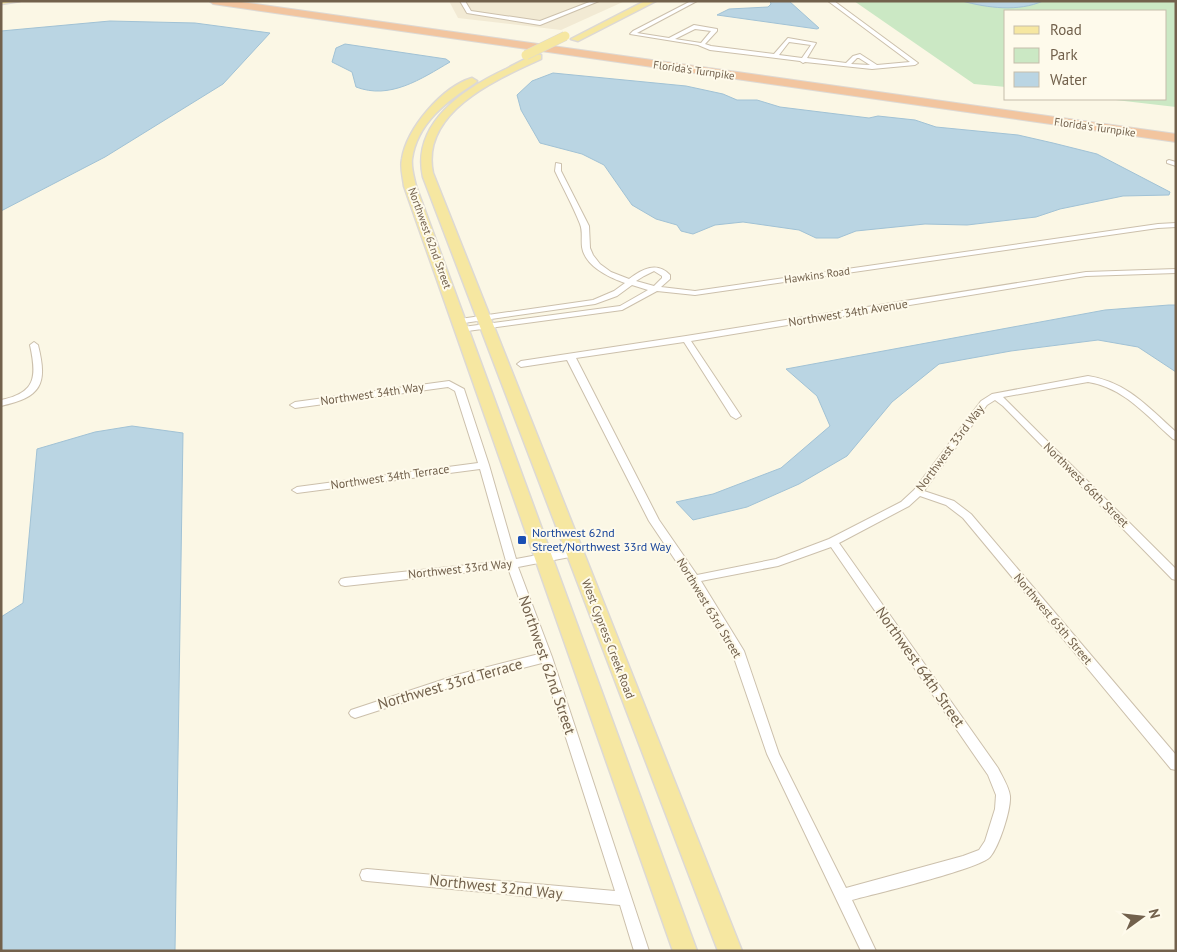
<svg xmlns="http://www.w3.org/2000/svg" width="1177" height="952" font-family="'PT Sans',sans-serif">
<rect width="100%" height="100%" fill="#fbf7e5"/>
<!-- residential -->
<path fill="#f2ead4" d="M449 1H625L561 30 458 18Z"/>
<!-- green -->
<path fill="#cbe8c4" d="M854 1H1176V107L1107 99H1166V11H1006V87L974 84Z"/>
<!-- water -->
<path fill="#bad5e3" stroke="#a1c2d5" d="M770 1H789L819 28 817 29 717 15 729 9 768 7 771 4Z
M962 1H1043C1018 12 988 8 962 1Z
M110 21 195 23 270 33 223 84 105 157 1 211V31Z
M345 44 446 59 450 62C421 79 390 100 356 87L352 72 332 62 336 48Z
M553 73 686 86 723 94 737 100H757L780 107 869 118 878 116 915 120 936 127 1018 135 1053 143 1097 154 1170 192 1169 195 1123 196 1060 209 1036 217 967 225 925 224 856 231 838 238H816L799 230 743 222 715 225 693 234 681 231 677 225 656 219 632 205 604 165 582 154 540 143 521 110 517 95 532 81Z
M1169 305H1176V372L1138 347 1098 340 1011 351 939 364 892 402 847 456 799 484 747 507 693 520 676 502 713 494 781 468 830 426 817 396 786 369 1105 310Z
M132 426 183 433 175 951H1V617L23 603 37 449 95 432Z"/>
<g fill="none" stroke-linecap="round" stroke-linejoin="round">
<defs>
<path id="street" d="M460 1H465L471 11 540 21 592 1H599L540 25 467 13Z
M691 1H697L637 33 669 38 694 25 717 29V31L705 44 711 46 774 54 788 38 816 43 807 58 846 63 853 56 860 54 877 65 910 62 828 1H834L918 63 915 65 872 69 805 62 803 63 800 61 710 50 698 45 630 34 633 31ZM695 29 711 31 701 43 675 39ZM789 42 811 45 802 58 779 55ZM857 58H859L870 65 851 64Z
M1169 160 1176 162V166L1167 163V161Z
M556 163 561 164V171L589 226 590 248 593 255 600 264 611 272 629 279C642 269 657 261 670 275V279L661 287 695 291 1158 224 1176 223V227L1158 228 695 295 657 291 622 310 460 332V328L463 327 620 306 648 290 632 285 617 296 595 304 457 324V320L460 319 593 300 614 291 625 283C608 277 585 266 582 247 581 239 583 231 580 224 573 206 563 188 555 171ZM654 271 662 276V278L654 286 636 281 644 276Z
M1176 269V273L1086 276 691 341 741 416 736 419 731 416 684 342 576 358 659 520 697 575 776 559 829 539 901 502 914 490 981 401 992 394 1088 376C1127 382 1148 407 1176 432V440L1173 439C1147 416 1123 387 1088 382L1003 397 1176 569V580L1172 579 1003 406 995 400 987 405 924 491 954 501 971 514 1176 755V770L1171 769 963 518 946 505 920 496 909 506 839 543 998 768C1002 776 1009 787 1010 796 1011 810 999 847 990 857 979 869 874 894 852 900L876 951H861L767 754 732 652 690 582 649 521 567 360 521 367 517 364 521 361 686 336 1086 272ZM831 547 988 775 996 795 995 809 985 841 979 850 963 856 846 888 779 754 744 651 701 581 778 566Z
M34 342 38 345C48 385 41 397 1 406V400C36 393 37 377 30 345Z
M449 381 464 389 489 465 516 559 575 548 579 549 580 552 579 555 575 556 518 567 552 657 649 951H634L620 905 367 881 362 880 360 875 362 870 367 869 615 891 542 663 461 684 355 718 351 716 349 713 351 710 460 674 539 654 508 568 345 586 341 585 339 582 341 579 345 578 506 561 480 469 297 493 292 490 297 487 478 463 455 391 448 387 295 408 290 405 295 402Z"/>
<path id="primary" d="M1 1H20L1 4Z
M645 1H656L578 41 571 39Z
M538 54 541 55V59C497 79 420 112 433 173L742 951H718L423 177C411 123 465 88 506 69 516 64 527 57 538 54Z
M472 78 477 81 475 83C447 101 417 123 412 159 411 168 414 177 416 186L697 951H673L404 186C403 177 400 168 402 159 407 128 442 87 472 78Z"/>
<path id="highway" d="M209 1H234L1176 134V142L213 4Z"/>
</defs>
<!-- street casing -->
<use href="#street" stroke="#ccc0ac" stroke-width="2"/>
<!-- primary casing -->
<use href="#primary" stroke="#ddd9d4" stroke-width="3"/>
<!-- highway casing -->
<use href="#highway" stroke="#ddd9d4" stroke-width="2"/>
<!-- street -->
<use href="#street" fill="#fff" fill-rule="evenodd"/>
<!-- primary -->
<use href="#primary" fill="#f6e7a1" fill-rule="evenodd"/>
<!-- highway -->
<use href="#highway" fill="#f2c59f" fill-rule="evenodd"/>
<defs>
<path id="primary-bridge" d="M526 55 565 36"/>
</defs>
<!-- primary-bridge casing -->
<use href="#primary-bridge" stroke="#ddd9d4" stroke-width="10" stroke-linecap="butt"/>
<!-- primary-bridge -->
<use href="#primary-bridge" stroke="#f6e7a1" stroke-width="9"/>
</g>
<!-- markers -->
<rect fill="#1a4fb4" stroke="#fefaeb" stroke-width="2" x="517" y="535" width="10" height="10" rx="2.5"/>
<g text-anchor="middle" stroke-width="4" stroke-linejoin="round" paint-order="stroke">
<!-- far-street labels -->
<g font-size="11" fill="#72614c" stroke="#fefaeb">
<text transform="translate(694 70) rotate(8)" y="4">Florida's Turnpike</text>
<text transform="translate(1095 127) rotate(8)" y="4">Florida's Turnpike</text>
<text transform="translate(430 238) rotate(70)" y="4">Northwest 62nd Street</text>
<text transform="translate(817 275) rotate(-8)" y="4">Hawkins Road</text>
</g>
<!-- street labels -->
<g font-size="12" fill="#72614c" stroke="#fefaeb">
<text transform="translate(848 313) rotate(-9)" y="4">Northwest 34th Avenue</text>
<text transform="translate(372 394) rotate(-8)" y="4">Northwest 34th Way</text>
<text transform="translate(950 448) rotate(-53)" y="4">Northwest 33rd Way</text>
<text transform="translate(390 477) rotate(-8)" y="4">Northwest 34th Terrace</text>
<text transform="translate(1086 485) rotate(45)" y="4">Northwest 66th Street</text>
<text transform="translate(460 569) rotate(-6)" y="4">Northwest 33rd Way</text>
<text transform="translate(709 608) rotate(59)" y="4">Northwest 63rd Street</text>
<text transform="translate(1053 619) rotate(50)" y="4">Northwest 65th Street</text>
<text transform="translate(608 639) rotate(69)" y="4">West Cypress Creek Road</text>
</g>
<!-- transit labels -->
<g font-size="12" fill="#164399" stroke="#fefaeb" text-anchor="start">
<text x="532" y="537">Northwest 62nd<tspan x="532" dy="14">Street/Northwest 33rd Way</tspan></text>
</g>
<!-- near-street labels -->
<g font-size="15" fill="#72614c" stroke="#fefaeb">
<text transform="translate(547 665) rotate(71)" y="5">Northwest 62nd Street</text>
<text transform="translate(920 667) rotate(55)" y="5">Northwest 64th Street</text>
<text transform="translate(450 684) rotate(-16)" y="5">Northwest 33rd Terrace</text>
<text transform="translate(496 887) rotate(6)" y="5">Northwest 32nd Way</text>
</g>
</g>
<!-- border -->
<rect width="1177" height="952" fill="none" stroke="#72614c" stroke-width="5"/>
<!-- legend -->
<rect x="1004" y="10" width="162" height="90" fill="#fefaeb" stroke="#c6bdab"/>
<rect x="1014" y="26" width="25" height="8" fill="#f6e7a1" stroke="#c6bdab"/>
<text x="1050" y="35" font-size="15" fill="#72614c">Road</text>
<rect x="1014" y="48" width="25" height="15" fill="#cbe8c4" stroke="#c6bdab"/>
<text x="1050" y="60" font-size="15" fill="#72614c">Park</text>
<rect x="1014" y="72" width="25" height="15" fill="#bad5e3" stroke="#c6bdab"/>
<text x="1050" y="85" font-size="15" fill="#72614c">Water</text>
<!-- north arrow -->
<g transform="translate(1142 917) rotate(75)" stroke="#fefaeb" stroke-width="4" paint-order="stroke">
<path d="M0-4L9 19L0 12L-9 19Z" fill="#72614c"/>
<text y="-8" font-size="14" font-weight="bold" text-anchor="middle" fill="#72614c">N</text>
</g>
</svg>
